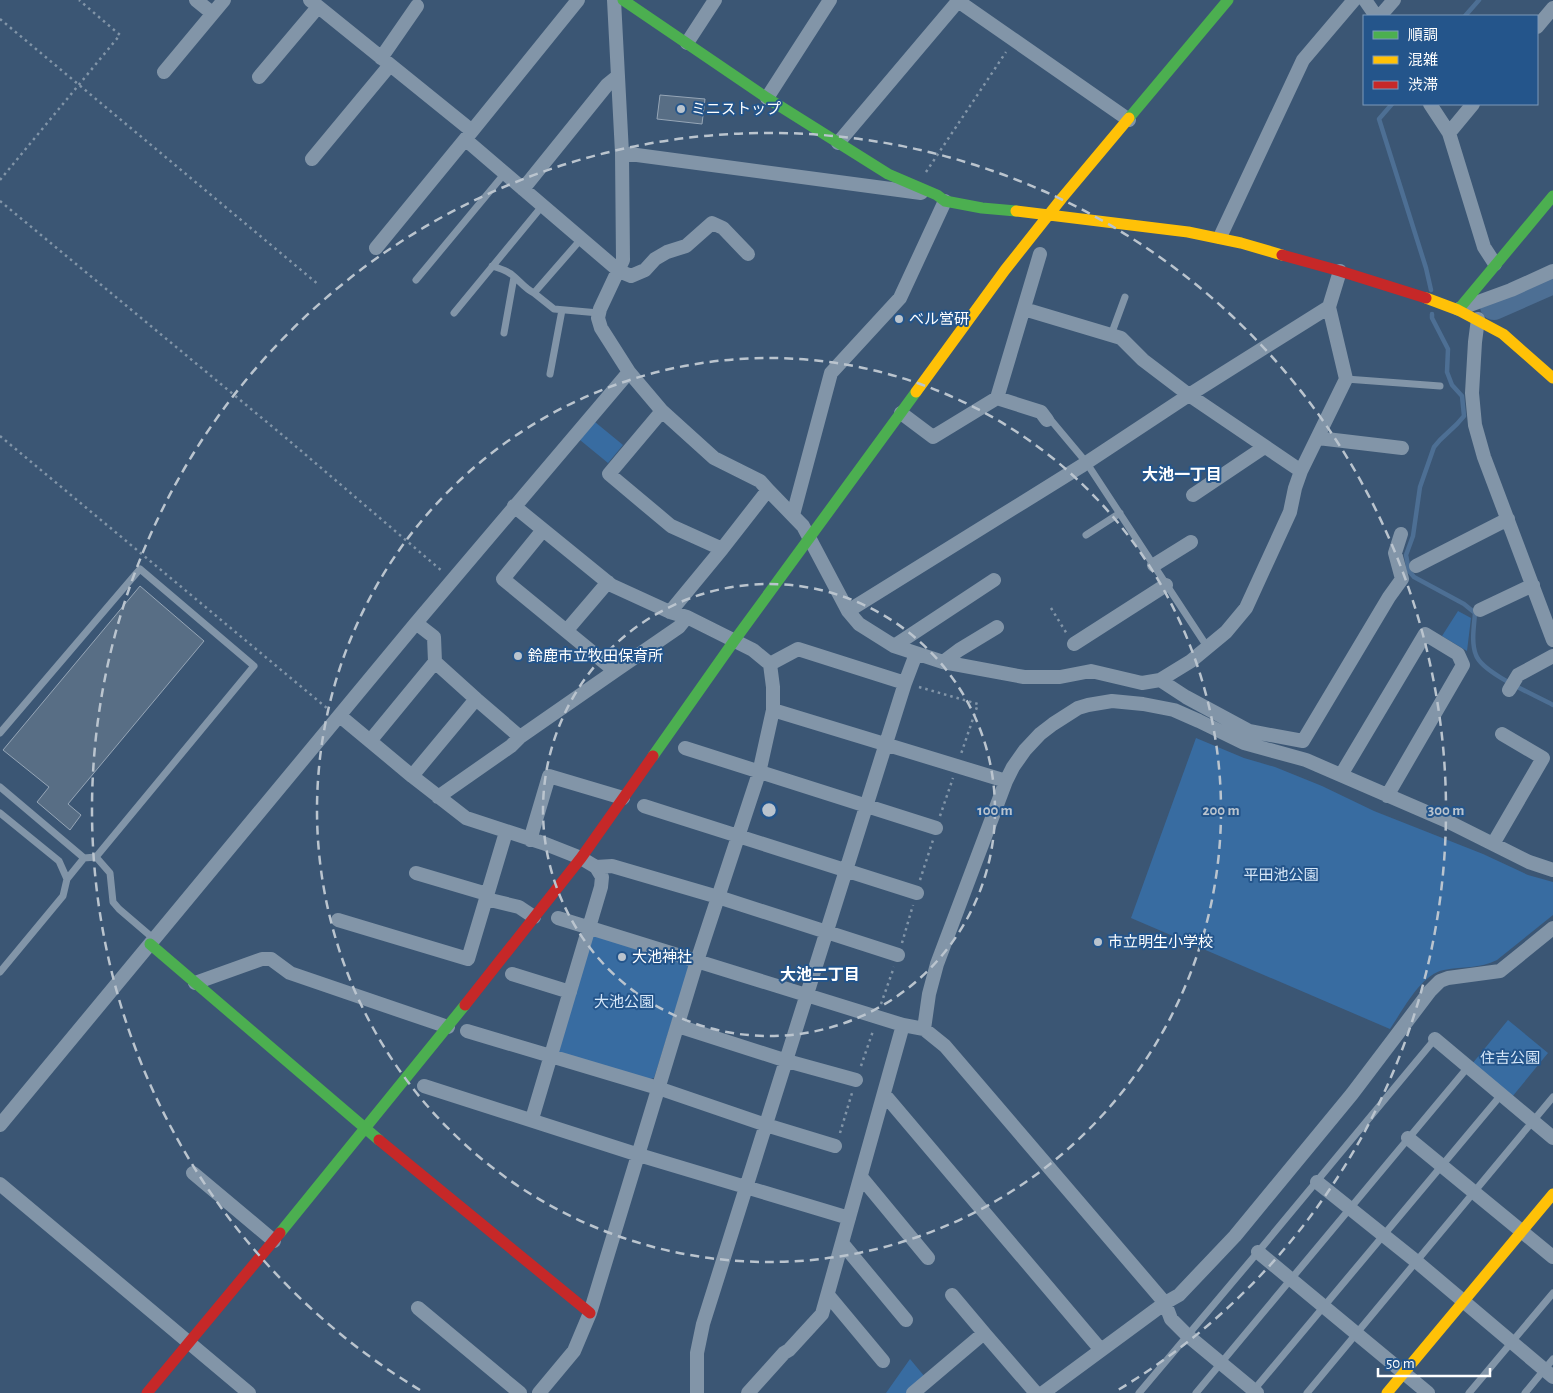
<svg xmlns="http://www.w3.org/2000/svg" width="1553" height="1393" font-family="'Alegreya Sans','Noto Sans JP',sans-serif">
<rect width="100%" height="100%" fill="#3b5674"/>
<!-- green -->
<path fill="#386ca1" d="M595 422 623 445 608 463 580 440Z
M1458 611 1471 618 1467 651 1442 636Z
M1196 738 1244 758 1275 767 1322 786 1374 811 1483 854 1528 875 1553 882V915L1497 960C1480 969 1463 966 1444 970 1421 974 1403 1010 1390 1029L1131 918Z
M591 935 690 964 654 1078 647 1080 556 1051Z
M1508 1020 1548 1053 1512 1097 1472 1064Z
M910 1359 925 1377 906 1393H886Z"/>
<g fill="none" stroke-linecap="round" stroke-linejoin="round">
<!-- stream -->
<path stroke="#4d6f94" stroke-width="4.5" d="M1465 16 1479 0
M1392 104 1379 119 1426 268 1431 290
M1432 314V318L1448 349 1447 372 1452 385 1462 396 1464 416 1457 424 1440 440 1434 447 1420 487 1413 536 1406 555 1409 571 1414 577 1464 604 1475 613C1474 626 1471 643 1476 655 1482 673 1535 695 1553 705"/>
<!-- river -->
<path stroke="#4d6f94" stroke-width="28" d="M1494 306 1553 280"/>
</g>
<!-- building -->
<path fill="#586e85" stroke="#96a6b7" d="M660 95 705 99 702 124 657 119Z
M140 586 204 641 68 804 81 815 70 830 37 802 49 787 3 750Z"/>
<g fill="none" stroke-linecap="round" stroke-linejoin="round">
<!-- path -->
<path stroke="#8295a8" stroke-width="2.5" stroke-dasharray="2.5 4" stroke-linecap="butt" d="M0 19 319 285
M926 172 1006 52
M0 180 120 35 79 0
M0 201 286 438 442 571
M0 436 328 709
M1051 608 1067 634
M919 687 978 704 961 754
M940 816 953 778
M920 880 933 840
M902 943 913 905
M881 1004 894 967
M861 1066 873 1031
M840 1133 852 1093"/>
<!-- lane -->
<path stroke="#8295a8" stroke-width="7" d="M582 238 534 293 554 309 599 313
M492 266C499 268 505 270 511 274 519 280 525 289 534 293
M416 280 505 173
M454 313 543 205
M504 333 514 277
M1111 335 1125 297
M550 374 562 310
M1346 379 1440 386
M1047 420 1050 419 1086 462 1208 648
M1086 535 1120 513
M0 733 140 569 254 666 96 857 84 858 67 879
M0 787 84 858
M0 813 59 861 67 879 63 896 0 972
M96 857 110 873 113 902 119 909 154 939
M1253 1391 1501 1095
M1139 1393 1258 1252 1435 1039
M1196 1393 1468 1067
M1307 1393 1553 1097
M1469 1393 1553 1293
M1525 1393 1553 1359"/>
<!-- street -->
<path stroke="#8295a8" stroke-width="14" d="M196 0 212 13
M310 0 472 131
M1365 0 1376 16
M958 1 1129 120
M1380 16 1394 0
M1537 27 1553 8
M687 43 715 0
M381 58 417 6
M164 72 224 0
M259 77 318 7
M767 98 830 0
M1430 104 1449 133 1484 247 1495 264
M1449 133 1473 104
M466 140 619 271 631 276 645 270 655 259 667 252 686 246 712 223 723 228 748 254
M838 143 959 0
M622 153 921 193
M312 159 390 65
M523 189 607 85 618 76
M1220 237 1303 60 1354 0
M376 248 472 131 578 0
M1024 309 1121 338 1143 360 1189 395 1301 471
M1459 309 1511 290 1553 271
M1478 319 1475 342 1472 393 1475 425 1484 457 1553 640
M629 372 662 411 609 474 671 526 722 549 670 612
M997 398 1040 254
M662 411 714 458 760 481 768 490
M901 413 933 437 997 398 1041 412 1047 420
M1318 438 1402 448
M1193 495 1260 450 1263 446
M514 506 611 585 670 612 687 617 753 650 770 664 773 687V710L759 773 697 961 590 1313 574 1351 539 1393
M793 515 831 373 900 298 945 201
M722 549 768 490 803 526 848 611 859 624 894 646 943 662 1024 677H1060L1091 671 1142 683 1160 680 1191 661 1226 632 1246 608 1290 512 1295 488 1301 471 1346 379 1329 307 1340 271
M1154 565 1191 542
M1416 566 1508 519
M1480 610 1533 585
M848 611 1083 465 1189 395 1329 307
M567 630 608 582
M1074 644 1166 585
M894 646 994 580
M943 662 959 650 997 627
M770 664 798 649 905 683
M615 671 679 627 687 617
M1160 680 1186 697 1249 731 1246 738
M1509 690 1518 675 1553 656
M773 710 1006 781
M340 716 412 776 466 818 543 843 581 858 596 867 602 877 601 887 532 1119
M1249 731 1303 741 1389 597 1402 579 1395 553 1401 534
M520 737 615 671 503 579 543 530
M370 741 435 662 434 637 416 623
M685 748 936 828
M1341 775 1425 634 1458 654 1463 665 1387 796
M412 776 476 699 435 662
M438 797 511 746 520 737 476 699
M644 806 917 893
M530 840 549 776 623 798
M1493 844 1543 758 1502 734
M596 867 612 866 718 897 898 955
M416 873 487 894
M486 899 519 907 534 917
M558 918 903 1025
M338 920 468 959 506 832
M512 974 570 992
M195 983 262 959H271L290 973 448 1027
M678 1026 787 1061 856 1080
M924 1029 929 994 937 964 1006 781 1013 767 1025 750 1040 734 1053 724 1078 708 1088 705 1112 701 1143 704 1174 710 1199 721 1244 743 1306 760 1447 821 1529 862 1553 870
M467 1031 658 1088 766 1125 835 1146
M1435 1039 1553 1138
M424 1086 639 1155 849 1218
M884 1094 1101 1350
M0 1125 416 623 629 372 601 328 598 318 600 309 623 260 622 153 614 0
M1408 1138 1553 1257
M193 1173 274 1241
M861 1177 928 1258
M1317 1182 1417 1262 1553 1377
M0 1184 249 1393
M842 1243 906 1320
M1258 1252 1428 1393
M828 1295 883 1361
M952 1295 984 1333
M418 1308 520 1393
M697 1393V1353L703 1324 905 683 916 654
M748 1393 784 1353 789 1350 822 1314 903 1025 924 1029 945 1046 1165 1303 1171 1319 1187 1335 1257 1393
M913 1393 984 1333 1036 1393
M1043 1393 1165 1303 1179 1295 1235 1236 1352 1094 1430 991 1440 981 1448 978 1500 971 1553 928"/>
<!-- fast -->
<path stroke="#4caf50" stroke-width="11" d="M623 0 767 98 888 174 937 195 945 201 982 208 1016 211
M1129 118 1228 0
M1458 310 1553 196
M653 756 734 641 916 392
M150 944 379 1140
M280 1233 465 1005"/>
<!-- slow -->
<path stroke="#ffc107" stroke-width="11" d="M1016 211 1188 232 1241 243 1282 255
M1426 298 1458 310 1503 334 1553 378
M916 392 1005 270 1062 198 1129 118
M1387 1393 1553 1194"/>
<!-- jam -->
<path stroke="#c62828" stroke-width="11" d="M1282 255 1340 271 1426 298
M465 1005 581 858 653 756
M379 1140 590 1313
M147 1393 280 1233"/>
</g>
<!-- distance rings -->
<g fill="none" stroke="#bac4ce" stroke-width="2.5" stroke-dasharray="9 6">
<circle cx="769" cy="810" r="226"/>
<circle cx="769" cy="810" r="452"/>
<path d="M420 1390A677 677 0 1 1 1118 1390"/>
</g>
<!-- markers -->
<g fill="#bac4ce" stroke="#24558b" stroke-width="2">
<circle cx="681" cy="109" r="5"/>
<circle cx="899" cy="319" r="5"/>
<circle cx="518" cy="656" r="5"/>
<circle cx="1098" cy="942" r="5"/>
<circle cx="622" cy="957" r="5"/>
</g>
<g text-anchor="middle" stroke-width="4" stroke-linejoin="round" paint-order="stroke">
<!-- poi labels -->
<g font-size="15" fill="#fff" stroke="#24558b" text-anchor="start">
<text x="691" y="114">ミニストップ</text>
<text x="909" y="324">べル営研</text>
<text x="528" y="661">鈴鹿市立牧田保育所</text>
<text x="1108" y="947">市立明生小学校</text>
<text x="632" y="962">大池神社</text>
</g>
<!-- park labels -->
<g font-size="15" fill="#d6e7f8" stroke="#24558b">
<text x="1281" y="880">平田池公園</text>
<text x="624" y="1007">大池公園</text>
<text x="1510" y="1063">住吉公園</text>
</g>
<!-- neighbourhood labels -->
<g font-size="16" font-weight="bold" fill="#fff" stroke="#24558b">
<text x="1182" y="480">大池一丁目</text>
<text x="820" y="980">大池二丁目</text>
</g>
</g>
<circle cx="769" cy="810" r="8" fill="#bac4ce" stroke="#24558b" stroke-width="2.5"/>
<g font-size="15" text-anchor="middle" font-weight="bold" fill="#bac4ce" stroke="#24558b" stroke-width="4" stroke-linejoin="round" paint-order="stroke">
<text x="995" y="815">100 m</text>
<text x="1221" y="815">200 m</text>
<text x="1446" y="815">300 m</text>
</g>
<!-- legend -->
<rect x="1363" y="15" width="175" height="90" fill="#24558b" stroke="#7c99b9"/>
<rect x="1373" y="31" width="25" height="8" fill="#4caf50" stroke="#7c99b9"/>
<text x="1408" y="40" font-size="15" fill="#ffffff">順調</text>
<rect x="1373" y="56" width="25" height="8" fill="#ffc107" stroke="#7c99b9"/>
<text x="1408" y="65" font-size="15" fill="#ffffff">混雑</text>
<rect x="1373" y="81" width="25" height="8" fill="#c62828" stroke="#7c99b9"/>
<text x="1408" y="90" font-size="15" fill="#ffffff">渋滞</text>
<!-- scale -->
<path d="M1378 1368v8h112v-8" fill="none" stroke="#ffffff" stroke-width="2.5"/>
<text x="1386" y="1368" font-size="15" fill="#ffffff" stroke="#24558b" stroke-width="4" paint-order="stroke">50 m</text>
</svg>
